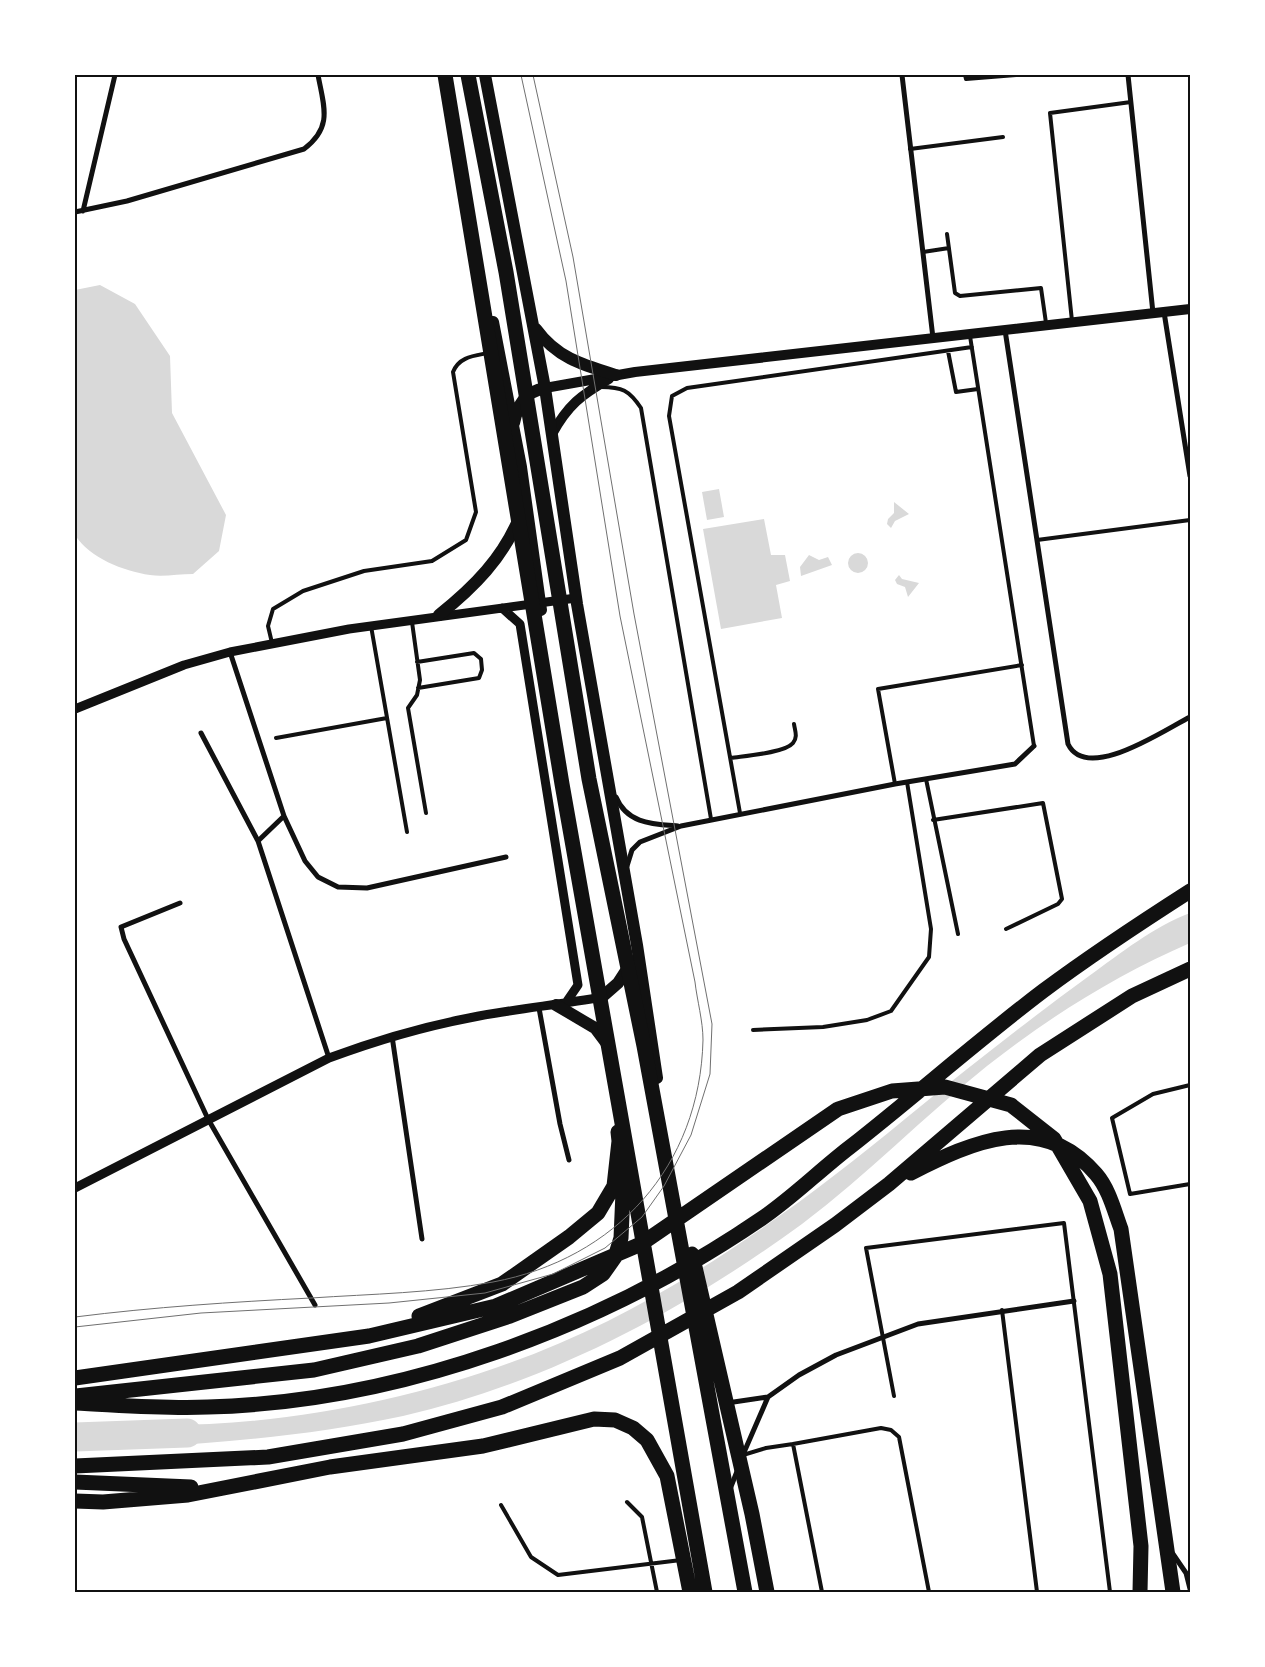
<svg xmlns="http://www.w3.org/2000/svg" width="1265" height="1667" font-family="Montserrat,sans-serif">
<rect width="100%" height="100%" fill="#fff"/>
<!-- water -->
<path fill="#d9d9d9" d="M100 285 135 304 170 356 172 413 226 515 219 551 193 574C179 574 163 577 150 575 123 571 90 558 75 535V290Z
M719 489 724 517 707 520 702 492Z
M894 502 909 514 895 521 891 528 887 524 888 519 894 513Z
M764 519 771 555H785L790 581 776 585 782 618 721 629 703 529Z
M848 563a10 10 0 1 1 20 0a10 10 0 1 1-20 0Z
M809 555 819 560 828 557 832 565 801 576 800 567Z
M899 575 902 579 919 583 908 597 905 587 897 584 895 580Z
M1190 913V943C1118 974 1049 1017 987 1066 924 1116 867 1175 802 1224 683 1311 547 1383 403 1416 319 1434 234 1442 149 1447L146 1425C301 1428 469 1390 608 1321 715 1267 813 1195 905 1119 965 1070 1026 1022 1089 976 1121 953 1153 927 1190 913Z"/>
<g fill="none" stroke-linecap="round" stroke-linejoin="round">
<!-- river -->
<path stroke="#d9d9d9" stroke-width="29" d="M75 1437 187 1433"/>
<!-- service -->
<path stroke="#111" stroke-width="4" d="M965 75 966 79 1016 75
M910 149 1003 137
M947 234 955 293 960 296 1041 288 1046 323
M923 252 949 248
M1072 321 1050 113 1131 102
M970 336 1034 746
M948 351 956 392 978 389
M601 387C622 387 629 390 641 408L711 819
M1037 540 1190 520
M412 622 420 680 417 695 408 708 426 813
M371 626 407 832
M272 643 268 626 273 609 303 591 364 571 432 561 466 540 476 512 453 372C459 357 473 356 488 353
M417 662 474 653 481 659 482 670 479 678 418 688
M276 738 387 718
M731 758C744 756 785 753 793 743 798 737 795 731 794 724
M926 779 958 934
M895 784 878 689 1022 665
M740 813 669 416 672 396 687 388 972 347
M933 820 1043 803 1062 899 1058 904 1006 929
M753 1030 823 1027 867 1020 891 1011 929 957 931 929 907 782
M1190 1085 1153 1094 1112 1118 1130 1194 1190 1184
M1002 1310 1037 1592
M894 1396 866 1248 1064 1223 1110 1592
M793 1444 881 1428 891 1430 899 1437 929 1592
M743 1455 766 1448 793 1444 822 1592
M627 1502 642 1517 657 1592
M501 1505 531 1557 558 1575 681 1560"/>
<!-- minor -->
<path stroke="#111" stroke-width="5" d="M902 75 933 338
M1128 75 1153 313
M83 211 115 75
M75 212 127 201 304 149C333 127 324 107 318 75
M1164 312 1190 476
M1005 330 1068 744C1087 783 1164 730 1190 717
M230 652 284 816 305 861 318 877 338 887 367 888 506 857
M201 733 258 841 329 1058
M616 797C627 824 653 824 678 826
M258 841 284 816
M627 866 632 850 640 842 681 826 895 784 1015 764 1034 746
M180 903 121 927 124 939 208 1119 315 1305
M539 1008 560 1124 569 1160
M392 1036 422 1239
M727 1403 768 1397 799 1375 836 1355 918 1324 1074 1301
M742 1457 768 1397
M730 1489 738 1469
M1173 1554 1186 1573 1190 1589"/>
<!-- tertiary -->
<path stroke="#111" stroke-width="9" d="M502 608 520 624 578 985 565 1004
M75 709 184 665 230 652 349 629 576 598
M75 1188 329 1058C375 1041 422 1027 469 1018 513 1009 558 1005 602 997"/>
<!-- secondary -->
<path stroke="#111" stroke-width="10" d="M545 388 635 372 1190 309
M552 434C568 405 581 395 609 379"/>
<!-- primary -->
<path stroke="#111" stroke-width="12" d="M485 75 545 388 577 604 637 945 657 1078
M493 322 521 467 541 610
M536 329C557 358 583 365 616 375
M514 423C518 404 525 392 545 388
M439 615C474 587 503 558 520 516
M602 997 618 983 631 963
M556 1005 595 1028 607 1044"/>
<!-- motorway -->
<path stroke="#111" stroke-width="15" d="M445 75 562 784 705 1592
M468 75 506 272 589 779 644 1046 745 1592
M911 1173C972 1142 1041 1110 1096 1174 1109 1189 1114 1210 1121 1229L1173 1592
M692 1254 752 1514 767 1592
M419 1316 502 1284 569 1237 598 1213 614 1186 619 1141 618 1132
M75 1378 369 1336 496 1306 641 1244 838 1109 892 1091 945 1087 1011 1105 1054 1139 1090 1201 1110 1274 1141 1546 1140 1592
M76 1396 314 1370 418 1346 510 1316 583 1287 603 1274 615 1257 621 1238 624 1169
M75 1403C119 1405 164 1409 208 1407 401 1402 603 1327 761 1219 792 1198 820 1170 850 1147 915 1096 977 1041 1043 991 1090 956 1140 923 1190 891
M75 1466 268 1457 403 1434 502 1407 620 1358 738 1292 835 1225 889 1184 1040 1055 1132 996 1190 969
M75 1482 191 1487
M75 1501 103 1502 188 1495 330 1467 483 1446 594 1419 615 1420 633 1428 647 1440 667 1476 690 1592"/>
<!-- tram -->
<path stroke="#707070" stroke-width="1" d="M75 1317C154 1307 232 1302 311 1298 371 1294 434 1293 493 1282 616 1259 700 1166 703 1040 703 1021 697 1000 695 982L620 616 566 281 521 75
M75 1327 201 1313 389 1303 485 1293 553 1274 605 1248 642 1217 664 1186 691 1135 710 1074 712 1024 634 614 573 257 533 75"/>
</g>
<!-- border -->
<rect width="1265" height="1667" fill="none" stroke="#ffffff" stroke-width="152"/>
<rect x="76" y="76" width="1113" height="1515" fill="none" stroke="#111" stroke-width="2"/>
</svg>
